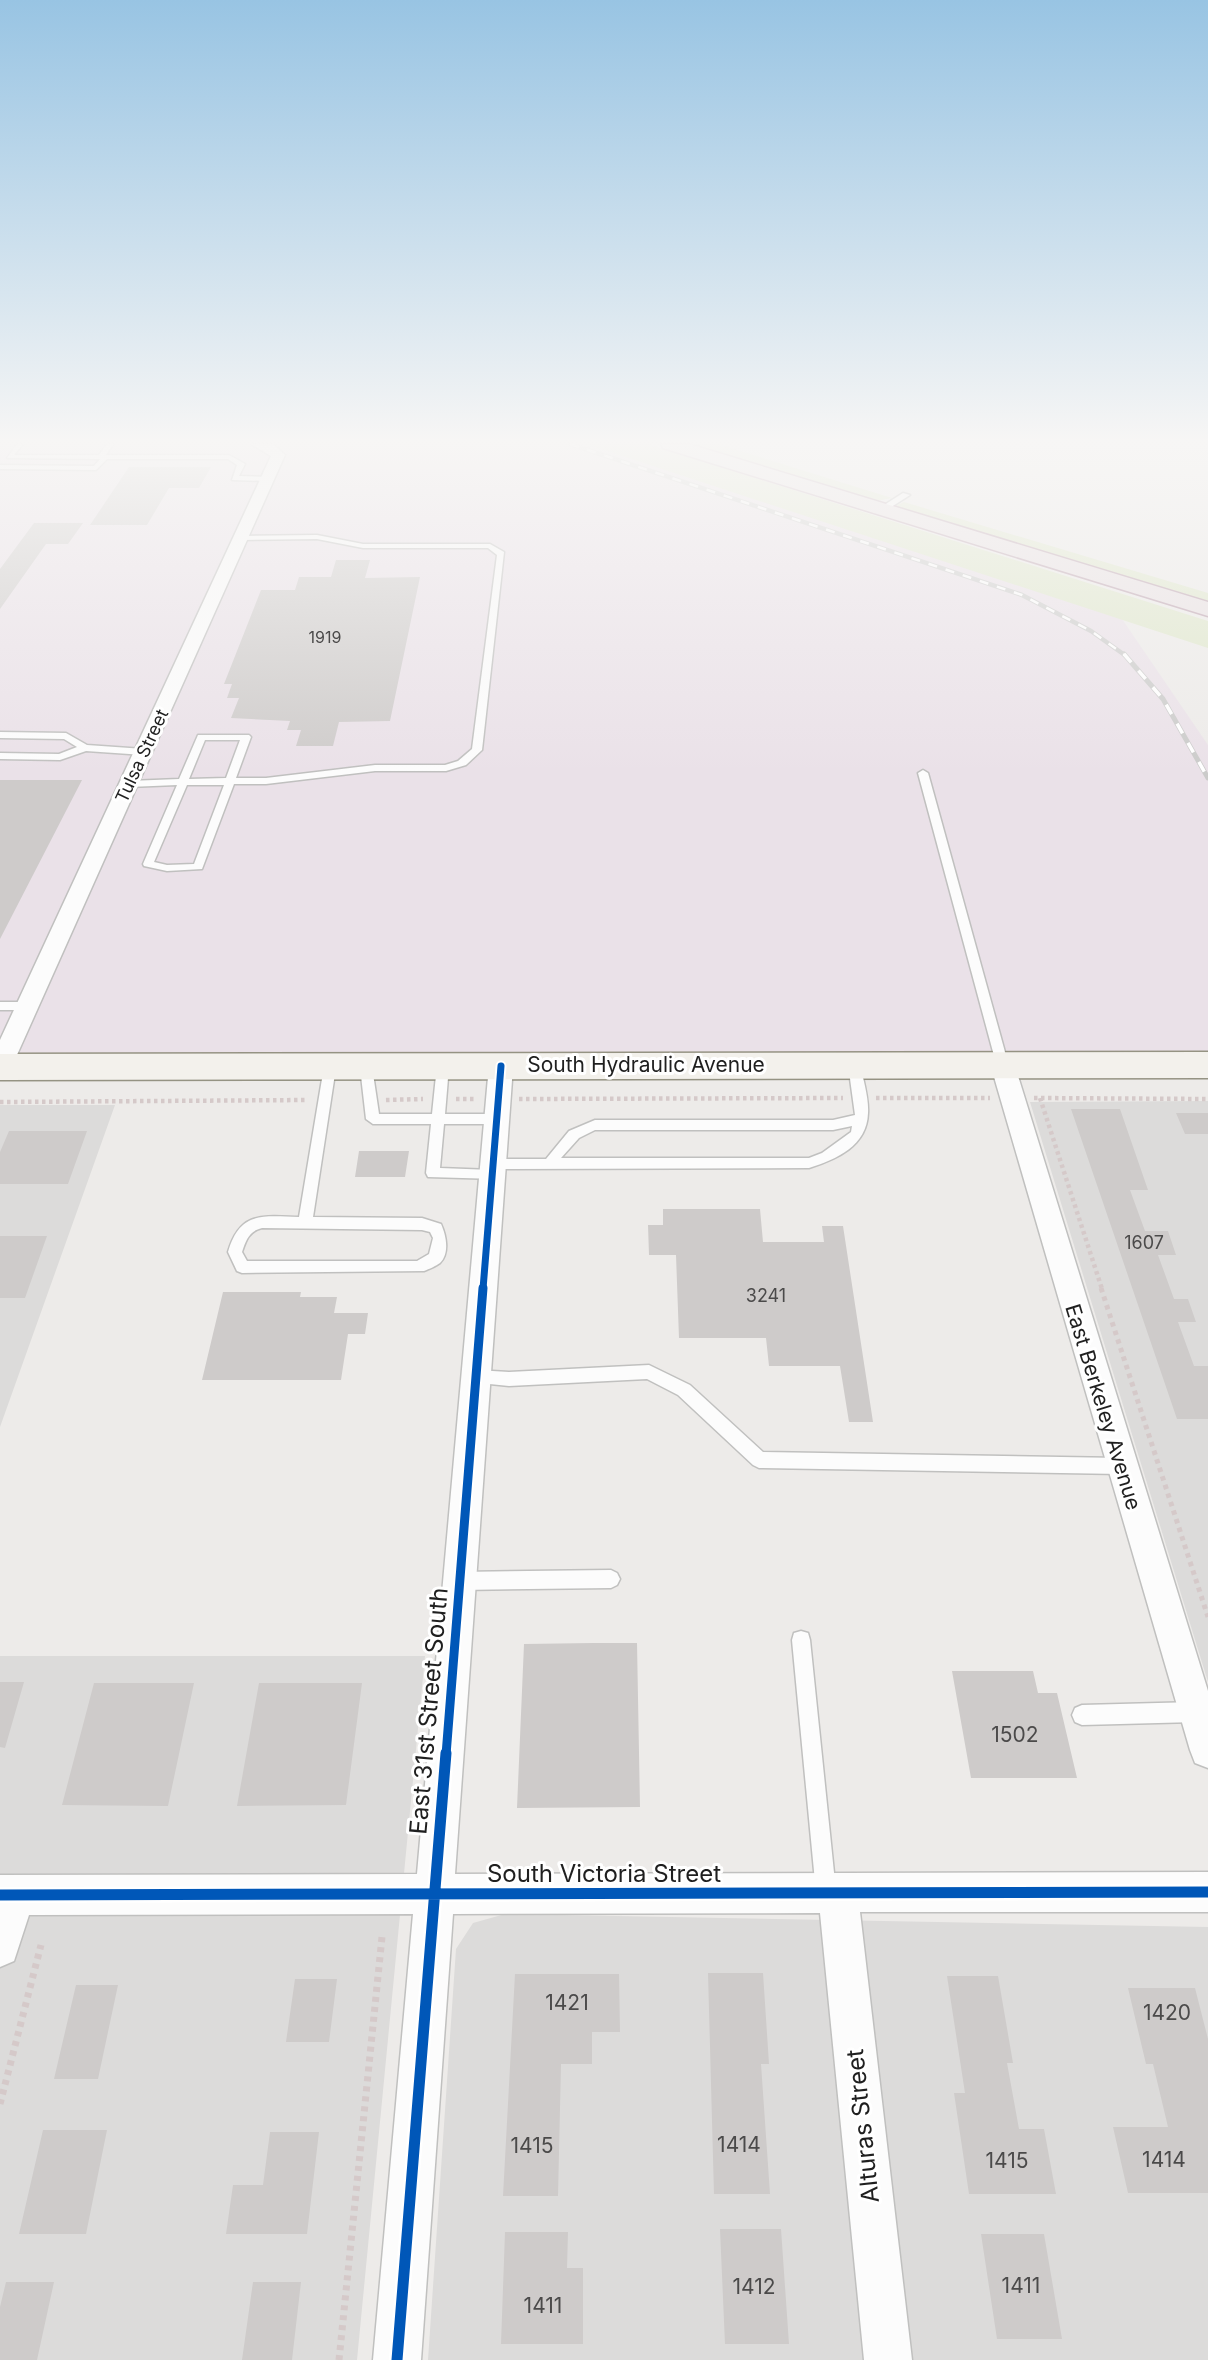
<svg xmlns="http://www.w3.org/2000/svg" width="1208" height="2360" font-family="Inter,sans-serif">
<rect width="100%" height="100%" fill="#edebe9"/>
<!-- residential -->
<path fill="#dcdbda" d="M1208 1101V1682L1030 1102Z
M0 1105H115L0 1427Z
M0 1656H425L357 2360H0Z
M505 1914 1208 1927V2360H428L456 1949 473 1923Z"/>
<!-- industrial -->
<path fill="#eae1e8" d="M0 444H615L1120 616 1208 745V1067L0 1066Z"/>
<!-- grass -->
<path fill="#dfe7cb" d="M586 444H648L1208 621V648Z
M685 444H718L892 498 871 502Z
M904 502 1208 593V605L893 507Z"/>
<!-- building -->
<path fill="#cecbca" d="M129 467H211L199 488H169L147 525H90Z
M34 523H83L68 544H46L0 609V569Z
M336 560H370L365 578 420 577 390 721 339 722 333 746H296L301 730H287L290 721 231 718 239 698H227L232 684H224L261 590H295L299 577H331Z
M0 780H82L0 939Z
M1071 1109H1120L1148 1190H1130L1145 1231H1168L1176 1255H1158L1174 1299H1188L1196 1322H1178L1194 1366H1208V1419H1177Z
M1176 1113H1208V1134H1185Z
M9 1131H87L68 1184H0V1152Z
M359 1151H409L405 1177H355Z
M663 1209H760L763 1242H824L822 1226H843L873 1422H849L840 1366H769L766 1338H679L676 1255H649L648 1225H663Z
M0 1236H47L25 1298H0Z
M223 1292H301L300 1297H337L334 1313H368L365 1334H348L341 1380H202Z
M593 1643H637L640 1807 517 1808 524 1644Z
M952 1671H1033L1038 1693H1057L1077 1778H971Z
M0 1682H24L5 1748 0 1747Z
M94 1683H194L168 1806 62 1805Z
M259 1683H362L346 1805 237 1806Z
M708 1973H763L769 2064H761L770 2194H714Z
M515 1974H619L620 2032H592V2064H561L558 2196H503Z
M947 1976H998L1013 2063H1007L1019 2129H1044L1056 2194H969L954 2093H965Z
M295 1979H337L329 2042H286Z
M76 1985H118L98 2079H54Z
M1128 1988H1195L1208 2039V2193H1128L1113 2127H1168L1153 2064H1146Z
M43 2130H107L86 2234H19Z
M270 2132H319L307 2234H226L233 2185H263Z
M720 2229H781L789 2344H725Z
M505 2232H568L567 2268H583V2344H501Z
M981 2234H1044L1062 2339H997Z
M6 2282H54L37 2360H0V2307Z
M253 2282H301L292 2360H242Z"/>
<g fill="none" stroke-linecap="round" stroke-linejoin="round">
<defs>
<path id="lane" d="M17 444H23L14 455H99L107 444H113L106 455H229L245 464 239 476 268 477 272 479 268 481 232 480 237 465 228 459H107L96 470 0 469V465L94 466 100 459 7 458Z
M903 493 910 495 885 511 878 509Z
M317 535 363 544H490L504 552 482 750 466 765 446 771H375L266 784H234L202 869 167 871 144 866 143 864 177 785 129 787 124 784 129 781 179 779 198 735H249L251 737 236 778H266L375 765H445L458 761 472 749 497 555 488 548H363L317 539 242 540 238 538 242 536ZM205 740H240L226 778 189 779ZM187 785H224L194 864 167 865 154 862Z
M0 732 66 733 87 745 144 749 149 752 144 755 86 751 60 760 0 759V753L59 754 77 747 64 739 0 738Z
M923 770 928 773 1008 1063 1002 1068 996 1063 918 773Z
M0 1002H27L33 1006 27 1010H0Z
M854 1059 860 1064C863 1079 869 1098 868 1113 867 1146 837 1159 809 1168L493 1169 486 1164 493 1159H546L569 1131 595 1120H833L855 1115 848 1064ZM852 1126 851 1132 822 1153 809 1158H561L579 1138 595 1130H833Z
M443 1061 449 1066 445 1114H497L504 1119 497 1124H444L440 1168 492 1170 497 1171 499 1175 497 1179 428 1177 426 1173 431 1124H373L366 1119 360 1067 361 1064 366 1062 372 1067 379 1114H432L437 1066Z
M330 1062 336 1067 313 1217 422 1218 441 1224C446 1235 450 1253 440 1263 436 1266 429 1269 424 1271L242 1273 237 1271 228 1252C240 1211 262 1216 299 1217L324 1067ZM262 1228 422 1230 430 1232 433 1238 429 1254 417 1261H247L242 1252C246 1240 249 1231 262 1228Z
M649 1365 690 1385 763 1452 1121 1458 1127 1460 1129 1466 1127 1472 1121 1474 759 1468 753 1465 678 1395 647 1379 509 1386 470 1382 468 1377 470 1372 476 1370 509 1372Z
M611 1570 617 1573 620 1579 617 1585 611 1588 459 1590 453 1587 450 1581 453 1575 459 1572Z
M801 1631 808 1633 810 1640 836 1892 833 1899 826 1902 819 1899 816 1892 792 1640 794 1633Z
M1196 1702 1203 1705 1206 1712 1203 1719 1196 1722 1082 1725 1075 1722 1072 1715 1075 1708 1082 1705Z"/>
<path id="street" d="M251 444H273L285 455 12 1066 9 1072 0 1075V1040L271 456Z
M1002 1054 1011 1057 1014 1063 1208 1691V1768L1195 1763 1190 1750 990 1063 993 1057Z
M501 1057 510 1060 513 1066 455 1874 1208 1872V1912H860L912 2360H864L820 1913 453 1914 421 2360H373L413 1914 29 1915 14 1961 0 1967V1875L417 1874 489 1066 492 1060Z"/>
<path id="secondary" d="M1208 1052V1078L0 1080V1054Z"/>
<path id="highway" d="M661 444H689L1208 602V616L663 448Z"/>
</defs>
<!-- lane casing -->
<use href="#lane" stroke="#c0c0bf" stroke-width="3"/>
<!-- street casing -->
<use href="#street" stroke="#c0c0bf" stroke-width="3"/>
<!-- secondary casing -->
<use href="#secondary" stroke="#959383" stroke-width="3"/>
<!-- highway casing -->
<use href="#highway" stroke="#bea3b0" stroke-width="3"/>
<!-- path-far2 -->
<path stroke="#d5c9c9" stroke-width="4.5" stroke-dasharray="3.5 3.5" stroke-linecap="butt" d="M876 1098H990
M1034 1098 1208 1099
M1040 1098 1102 1289
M456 1099H476
M519 1099 843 1098
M386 1100 423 1099
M0 1102 308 1100"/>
<!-- path-far1 -->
<path stroke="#d5c9c9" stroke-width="5" stroke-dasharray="4.5 4.5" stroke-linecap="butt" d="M1101 1288 1208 1617"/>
<!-- path -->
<path stroke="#d5c9c9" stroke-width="7" stroke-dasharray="5 5" stroke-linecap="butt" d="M0 2104 41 1945
M339 2360 382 1937"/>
<!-- lane -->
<use href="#lane" fill="#fcfcfc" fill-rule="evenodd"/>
<!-- street -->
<use href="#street" fill="#fcfcfc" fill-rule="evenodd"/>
<!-- secondary -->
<use href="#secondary" fill="#f3f1ec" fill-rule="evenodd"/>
<!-- highway -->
<use href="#highway" fill="#e9e1e3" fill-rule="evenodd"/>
<defs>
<path id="rail-far1" d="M570 444 1022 595 1091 631 1126 656"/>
<path id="rail" d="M1124 654 1163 699 1208 778"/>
</defs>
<!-- rail-far1 casing -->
<use href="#rail-far1" stroke="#cbcbca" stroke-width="4.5"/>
<!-- rail casing -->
<use href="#rail" stroke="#cbcbca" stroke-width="5"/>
<!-- rail-far1 -->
<use href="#rail-far1" stroke="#fff" stroke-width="2.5" stroke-dasharray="9" stroke-linecap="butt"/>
<!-- rail -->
<use href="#rail" stroke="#fff" stroke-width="3.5" stroke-dasharray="11" stroke-linecap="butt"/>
<defs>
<path id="cycleway-far2" d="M483 1289 501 1066"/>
<path id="cycleway-far1" d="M446 1755 483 1288"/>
<path id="cycleway" d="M0 1895 1208 1892
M397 2360 446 1753"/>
</defs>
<!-- cycleway-far2 casing -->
<use href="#cycleway-far2" stroke="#fff" stroke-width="11"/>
<!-- cycleway-far1 casing -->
<use href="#cycleway-far1" stroke="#fff" stroke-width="13"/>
<!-- cycleway casing -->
<use href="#cycleway" stroke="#fff" stroke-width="16"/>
<!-- cycleway-far2 -->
<use href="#cycleway-far2" stroke="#0057b8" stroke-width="7"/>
<!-- cycleway-far1 -->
<use href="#cycleway-far1" stroke="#0057b8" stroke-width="9"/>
<!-- cycleway -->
<use href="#cycleway" stroke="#0057b8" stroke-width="11"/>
</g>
<!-- sky -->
<linearGradient id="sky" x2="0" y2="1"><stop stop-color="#98c4e3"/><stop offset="0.57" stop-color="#f7f6f5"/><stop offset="1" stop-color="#f7f6f5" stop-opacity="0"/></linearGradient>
<rect width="1208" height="774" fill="url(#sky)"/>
<g text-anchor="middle" stroke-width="6" stroke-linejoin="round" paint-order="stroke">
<!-- far-number labels -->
<g font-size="16" fill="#4b4a4a">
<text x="325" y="643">1919</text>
</g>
<!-- far-street labels -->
<g font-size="18" fill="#1f1f1f" stroke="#fff">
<text transform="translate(142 756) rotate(-65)" y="6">Tulsa Street</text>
</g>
<!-- number labels -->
<g font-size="18" fill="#4b4a4a">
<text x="1144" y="1249">1607</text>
<text x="766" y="1302">3241</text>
</g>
<!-- street labels -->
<g font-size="21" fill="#1f1f1f" stroke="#fff">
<text x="646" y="1072">South Hydraulic Avenue</text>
<text transform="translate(1103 1407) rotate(73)" y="7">East Berkeley Avenue</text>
</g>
<!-- near-number labels -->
<g font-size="21" fill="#4b4a4a">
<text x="1015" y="1742">1502</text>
<text x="567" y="2010">1421</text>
<text x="1167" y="2020">1420</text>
<text x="739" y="2152">1414</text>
<text x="532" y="2153">1415</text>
<text x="1164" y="2167">1414</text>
<text x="1007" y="2168">1415</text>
<text x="1021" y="2293">1411</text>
<text x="754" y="2294">1412</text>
<text x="543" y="2313">1411</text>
</g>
<!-- near-street labels -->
<g font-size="24" fill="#1f1f1f" stroke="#fff">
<text transform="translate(429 1711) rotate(-85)" y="8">East 31st Street South</text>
<text x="604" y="1882">South Victoria Street</text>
<text transform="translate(863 2126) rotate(-96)" y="8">Alturas Street</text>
</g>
</g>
</svg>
